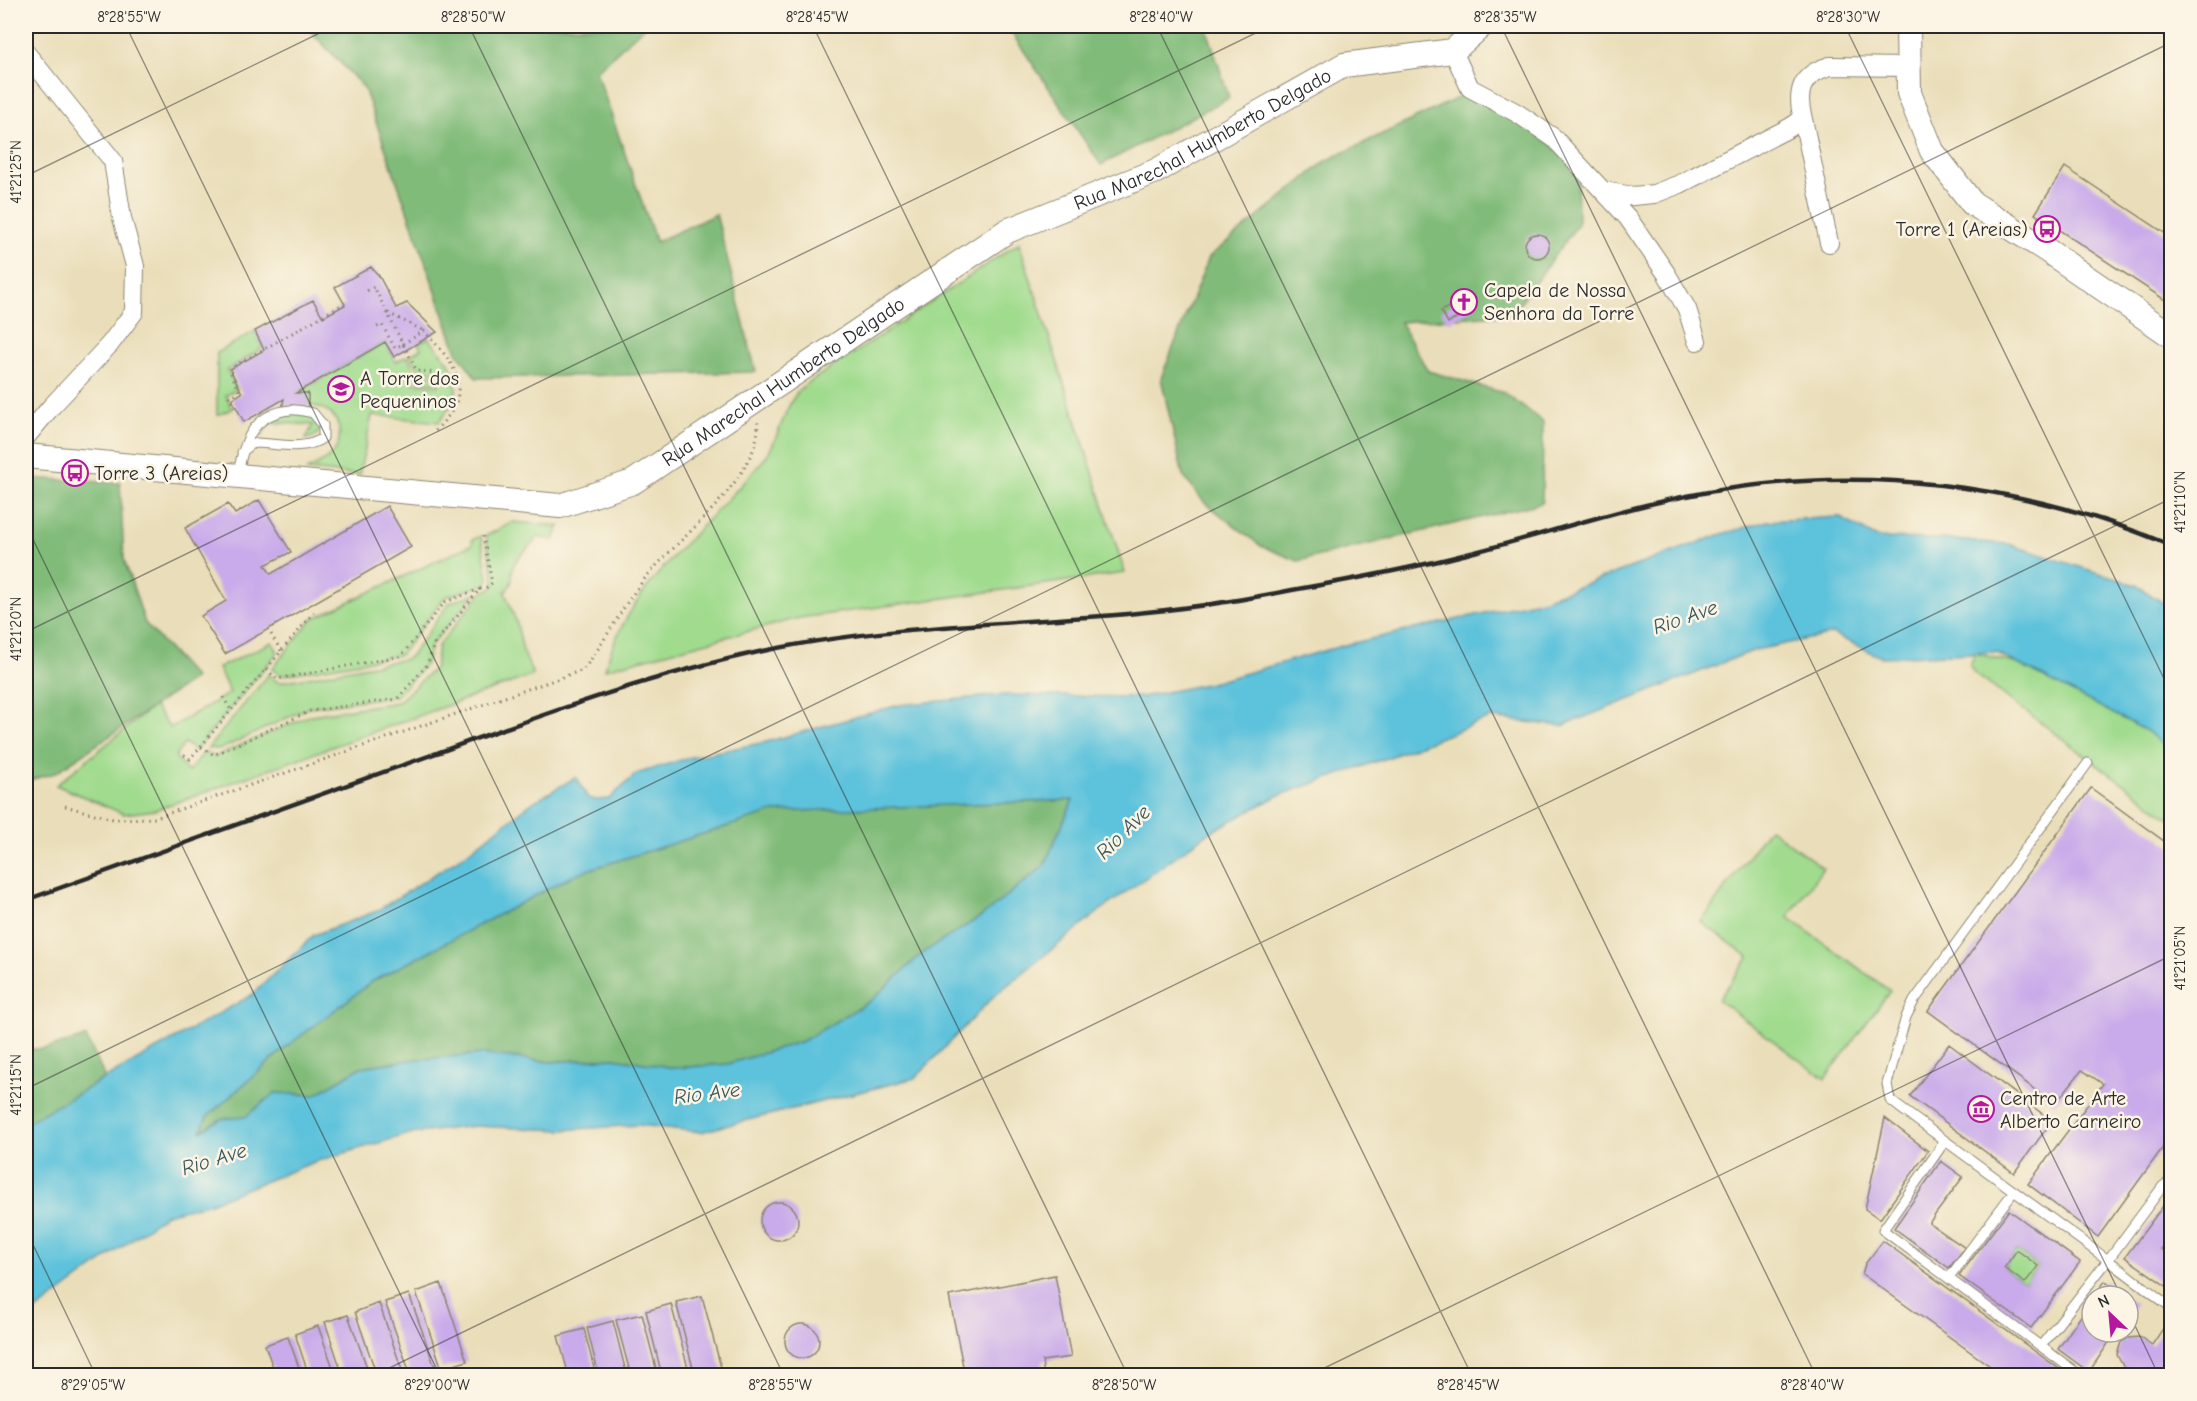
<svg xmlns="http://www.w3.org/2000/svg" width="2197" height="1401" font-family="'Comic Neue',sans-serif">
<rect width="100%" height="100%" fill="#fcf5e5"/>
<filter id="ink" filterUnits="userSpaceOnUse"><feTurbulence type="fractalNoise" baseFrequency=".0167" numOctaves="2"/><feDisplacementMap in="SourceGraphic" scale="12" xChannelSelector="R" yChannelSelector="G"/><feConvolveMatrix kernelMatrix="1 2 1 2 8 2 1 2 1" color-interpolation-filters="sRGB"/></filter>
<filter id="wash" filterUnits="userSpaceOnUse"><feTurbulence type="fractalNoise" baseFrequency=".008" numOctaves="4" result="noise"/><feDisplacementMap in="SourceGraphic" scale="24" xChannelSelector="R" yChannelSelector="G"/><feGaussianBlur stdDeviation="1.35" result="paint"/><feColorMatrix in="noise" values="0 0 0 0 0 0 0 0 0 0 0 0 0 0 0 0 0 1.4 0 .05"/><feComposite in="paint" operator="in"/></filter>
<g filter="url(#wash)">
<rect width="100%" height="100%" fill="#eadeba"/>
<!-- green -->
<path fill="#a0db8e" stroke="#66835c" stroke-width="1.5" d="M1019 243 1125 573 799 618 605 669C629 581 710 526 765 458 779 439 783 410 797 393 804 383 841 362 853 354 909 317 964 280 1019 243Z
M255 331 263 348 227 370 237 389 226 395 232 409 217 415V353Z
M428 338 448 361 456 379 447 373 419 369 410 355 421 349 418 343Z
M385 342 396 362 407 356 415 370 413 383 439 386V383L418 381 419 374C465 376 464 389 439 422L372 415 359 475 307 470C315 466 325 462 331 455 344 442 342 419 326 410 320 407 313 406 308 404V393H296Z
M293 412 311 414 320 429C317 436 313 438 306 439L313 425 270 422 262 435 259 433 257 429C264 419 280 415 292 415Z
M513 522 559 526 554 540 537 537C531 548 520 553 514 564 509 576 517 579 505 592L517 624 523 651 533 675 155 810 124 814 56 785 154 706 170 728 230 693 218 668 272 642 278 652 195 751 185 743 175 756 188 772 205 752 214 757 311 715 398 702 435 668 438 646 482 592 492 588 495 585 486 536Z
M481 536 488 579 487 584 445 597 400 655 284 675H280L272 669 312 619 473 544 472 540Z
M476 593 431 645 426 664 396 696 310 707 221 749 208 748 269 674 276 681 281 682 406 659 411 656 449 603Z
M1975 653 2018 664 2147 731 2171 752V819L1974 673 1970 666Z
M1769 828 1823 868 1788 917 1890 991 1825 1079 1718 1000 1749 957 1701 922Z
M2017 1250 2038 1266 2025 1283 2004 1268Z"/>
<!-- forest -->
<path fill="#80bb79" stroke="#567352" stroke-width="1.5" d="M306 26H645L596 71 656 242 716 214 756 372 476 378 457 352 364 88Z
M1007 26H1206L1229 98 1101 165Z
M1470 92 1516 116 1577 166 1578 224 1512 314 1400 322 1428 371 1504 393 1543 422 1542 503 1298 561 1261 546 1204 502 1183 476 1161 378 1209 257 1326 161Z
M26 478 120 483 124 559 145 623 195 678 55 773 26 781Z
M1073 800 1044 866 982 916 924 952 872 1000 803 1041 728 1064 675 1068 614 1058 550 1062 482 1054 410 1060 361 1067 315 1095 275 1093 245 1117 221 1119 200 1132 207 1117 285 1048 373 981 578 873 773 812Z
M86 1037 105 1078 26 1124V1049H44Z"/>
<!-- water -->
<path fill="#5dc2db" stroke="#447683" stroke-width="1.5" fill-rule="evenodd" d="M1839 517 1877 538 1939 539 2008 544 2136 585 2171 608V752L2147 731 1995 652 1881 657 1833 634 1755 650 1562 726 1490 718 1387 758 1277 796 1207 834 1101 910 994 996 915 1078 701 1132 639 1125 561 1130 474 1126 409 1134 314 1162 210 1203 166 1214 26 1318V1123L252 995 314 935 377 911 463 856 533 802 576 777 588 798 597 800 609 799 636 774 691 757 766 742 899 705 1001 695 1141 697 1211 683 1345 645 1542 600 1722 534 1768 521ZM1073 800 1044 866 982 916 924 952 872 1000 803 1041 728 1064 675 1068 614 1058 550 1062 482 1054 410 1060 361 1067 315 1095 275 1093 245 1117 221 1119 201 1131 207 1117 285 1048 373 981 578 873 773 812Z"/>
<g id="blocks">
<!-- building -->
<path fill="#c9aaea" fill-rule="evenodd" d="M2065 167 2172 238V297L2168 302 2035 214Z
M1525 246a12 12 0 1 1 24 0a12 12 0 1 1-24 0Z
M371 267 379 276 396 308 407 303 437 332 394 357 385 342 296 393H308V409H282L284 399 244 422 232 399 242 393 230 369 264 350 255 331 313 300 323 317 345 305 335 287Z
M1467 296 1474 308 1448 323 1441 311Z
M259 500 291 552 265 565 271 574 387 506 411 547 225 654 201 616 226 601 185 528 228 504 235 514Z
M2091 788 2172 847V1150L2164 1146 2098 1237 2028 1184 2103 1084 2082 1070 2055 1104 1928 1011Z
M1949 1044 2052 1121 2014 1173 1910 1096Z
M1885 1118 1928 1151 1880 1219 1865 1209Z
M1941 1161 1963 1177 1929 1223 1965 1248 1949 1268 1894 1228Z
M2172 1194V1235L2161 1249 2172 1257V1290L2125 1257Z
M760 1221a19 19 0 1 1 38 0a19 19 0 1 1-38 0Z
M2009 1210 2080 1262 2031 1328 1959 1276ZM2017 1250 2038 1266 2025 1283 2004 1268Z
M1883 1241 2069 1376H2004L1862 1274 1865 1264Z
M1055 1275 1071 1357 1042 1361 1044 1376H965L949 1296Z
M2105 1281 2125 1296H2095Z
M441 1283 467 1361 442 1369 416 1292Z
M409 1294 438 1376H411L385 1302Z
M702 1296 723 1375 719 1376H695L676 1302Z
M2128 1298 2136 1304 2128 1315Z
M2092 1300V1332H2116L2089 1372 2058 1349Z
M379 1303 404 1376H377L355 1312Z
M671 1304 690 1376H662L646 1311Z
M642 1314 658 1376H631L616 1320Z
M348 1315 370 1376H343L325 1322Z
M613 1321 627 1376H599L587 1328Z
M785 1341a17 17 0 1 1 34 0a17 17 0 1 1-34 0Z
M2166 1324 2172 1329V1376H2129L2131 1373 2124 1368 2117 1355 2121 1342 2128 1338 2140 1337 2152 1345Z
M318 1326 336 1376H309L295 1334Z
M584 1329 596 1376H569L558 1336Z
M288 1337 302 1376H276L265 1345Z"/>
</g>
</g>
<g filter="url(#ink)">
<use href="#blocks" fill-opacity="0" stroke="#8a8472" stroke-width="1.5"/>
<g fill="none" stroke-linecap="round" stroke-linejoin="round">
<defs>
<path id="lane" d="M238 475C243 443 252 414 290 410 297 409 306 412 313 413L323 425V438C304 451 279 444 257 443L252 444 242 452
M1945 1141 1883 1230 2081 1376
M2172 1180 2163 1186 2108 1260 2172 1308
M1949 1278 2014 1191
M2041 1346 2108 1260 1899 1107 1890 1100 1887 1084 1906 1017 1914 1001 2088 763"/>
<path id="street" d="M1453 51 1470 88 1517 113 1554 138 1628 218 1666 273 1687 309 1697 341
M26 53 113 161 122 218 135 266 134 312 110 344 51 407 26 437
M1803 119 1829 243
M1603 191 1633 196 1654 194 1680 184 1789 128 1803 119C1796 93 1800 74 1830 66L1909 67"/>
<g id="secondary">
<path d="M1908 26 1909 93 1932 151 1972 203 2048 251 2172 336"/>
<path id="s1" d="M26 456 560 506 633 482 1007 231 1156 171 1344 65 1453 51 1481 26"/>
</g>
</defs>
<!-- lane casing -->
<use href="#lane" stroke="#8a8472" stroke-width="11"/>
<!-- street casing -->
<use href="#street" stroke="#8a8472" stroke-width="20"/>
<!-- secondary casing -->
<use href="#secondary" stroke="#8a8472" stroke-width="26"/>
<!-- path -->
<path stroke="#8a8472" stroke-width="3" stroke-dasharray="1.5 4.5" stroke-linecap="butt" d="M367 291 374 287 403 344 424 331C437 345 456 364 458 383
M388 313 424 331
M377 327 382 325 395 348 403 344 417 371C432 372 445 374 458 383 460 409 448 415 433 434
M415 383 417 371
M234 408 229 397 239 391 229 369 345 303
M480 589 487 587 492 583 483 536
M271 634 281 651
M223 697 231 710
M201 747 214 755 310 711 397 699 427 665 434 644 480 589 445 602 401 656 277 679 266 669
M184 755 190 759 316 610
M65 806 113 819 155 818 583 670C605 642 620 610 642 582 675 540 761 479 758 422"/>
<!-- lane -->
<use href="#lane" stroke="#fff" stroke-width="9"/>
<!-- street -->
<use href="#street" stroke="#fff" stroke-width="18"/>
<!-- secondary -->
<use href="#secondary" stroke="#fff" stroke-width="24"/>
<!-- rail -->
<path stroke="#2b2b2b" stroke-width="4.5" d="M26 900C162 851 298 802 434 754 542 715 650 675 763 651 882 626 1006 624 1127 614 1183 609 1238 601 1292 590 1350 580 1409 569 1467 554 1546 534 1623 507 1703 493 1860 464 2025 483 2172 546"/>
</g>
</g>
<!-- ticks -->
<path fill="none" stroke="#2b2b2b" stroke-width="1.5" stroke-opacity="0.45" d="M126 26 784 1376M469 26 1128 1376M813 26 1472 1376M1157 26 1816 1376M1501 26 2121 1296M1845 26 2172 695M26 176 334 26M26 525 440 1376M26 632 1270 26M26 1089 2172 42M26 1230 96 1376M2128 1311 2159 1376M373 1376 2172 498M1308 1376 2172 955"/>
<!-- icons -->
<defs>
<symbol id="bus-ring" viewBox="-11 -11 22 22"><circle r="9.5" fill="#fcf5e5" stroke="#b5179e" stroke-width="1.5"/><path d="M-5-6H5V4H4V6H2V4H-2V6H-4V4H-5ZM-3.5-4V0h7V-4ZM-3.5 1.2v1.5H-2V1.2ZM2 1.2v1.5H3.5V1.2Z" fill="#b5179e"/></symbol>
<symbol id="church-ring" viewBox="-11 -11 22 22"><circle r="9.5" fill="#fcf5e5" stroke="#b5179e" stroke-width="1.5"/><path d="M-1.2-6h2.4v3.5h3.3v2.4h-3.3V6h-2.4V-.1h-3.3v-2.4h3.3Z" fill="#b5179e"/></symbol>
<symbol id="school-ring" viewBox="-11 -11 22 22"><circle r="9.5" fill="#fcf5e5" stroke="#b5179e" stroke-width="1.5"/><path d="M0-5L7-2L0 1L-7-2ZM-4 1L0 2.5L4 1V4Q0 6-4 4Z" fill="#b5179e"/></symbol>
<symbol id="museum-ring" viewBox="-11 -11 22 22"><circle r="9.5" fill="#fcf5e5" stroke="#b5179e" stroke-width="1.5"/><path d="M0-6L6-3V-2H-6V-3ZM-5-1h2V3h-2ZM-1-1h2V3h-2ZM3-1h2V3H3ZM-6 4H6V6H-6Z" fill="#b5179e"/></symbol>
</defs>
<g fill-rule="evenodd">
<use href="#bus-ring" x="2032" y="214" width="30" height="30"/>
<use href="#church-ring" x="1449" y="287" width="30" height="30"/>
<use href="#school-ring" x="326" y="374" width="30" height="30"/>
<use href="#bus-ring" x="60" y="458" width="30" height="30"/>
<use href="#museum-ring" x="1966" y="1094" width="30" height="30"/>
</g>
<g text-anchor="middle" stroke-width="5" stroke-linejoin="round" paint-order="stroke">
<!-- street labels -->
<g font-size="20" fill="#2b2b2b" stroke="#fcf5e5">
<text dy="7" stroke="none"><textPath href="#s1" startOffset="1280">Rua Marechal Humberto Delgado</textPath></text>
<text dy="7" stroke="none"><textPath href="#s1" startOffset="794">Rua Marechal Humberto Delgado</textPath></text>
</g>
<!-- poi labels -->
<g font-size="20" fill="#2b2b2b" stroke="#fcf5e5" text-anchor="start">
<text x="2028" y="236" text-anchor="end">Torre 1 (Areias)</text>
<text x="1484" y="297">Capela de Nossa<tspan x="1484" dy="23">Senhora da Torre</tspan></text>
<text x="360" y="385">A Torre dos<tspan x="360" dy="23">Pequeninos</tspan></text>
<text x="94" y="480">Torre 3 (Areias)</text>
<text x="2000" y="1105">Centro de Arte<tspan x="2000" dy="23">Alberto Carneiro</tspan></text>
</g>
<!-- water labels -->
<g font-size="21" font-style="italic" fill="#3a5860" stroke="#fcf5e5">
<text transform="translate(1685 617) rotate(-19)" y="7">Rio Ave</text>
<text transform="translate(1123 832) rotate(-45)" y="7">Rio Ave</text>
<text transform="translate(707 1093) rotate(-7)" y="7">Rio Ave</text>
<text transform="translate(214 1159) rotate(-17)" y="7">Rio Ave</text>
</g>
</g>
<!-- margin -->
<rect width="2197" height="1401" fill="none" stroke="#fcf5e5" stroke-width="66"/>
<!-- north arrow -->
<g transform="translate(2110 1314) rotate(334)"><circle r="28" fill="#fcf5e5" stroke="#a8a49b" stroke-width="1.5"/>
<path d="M0-4.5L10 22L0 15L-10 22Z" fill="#b5179e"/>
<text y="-9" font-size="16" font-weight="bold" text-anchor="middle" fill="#2b2b2b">N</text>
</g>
<rect x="33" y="33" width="2131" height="1335" fill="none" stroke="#2b2b2b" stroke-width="2"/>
<g font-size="15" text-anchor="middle" fill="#2b2b2b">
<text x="129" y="22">8°28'55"W</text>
<text x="473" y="22">8°28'50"W</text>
<text x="817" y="22">8°28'45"W</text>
<text x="1161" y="22">8°28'40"W</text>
<text x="1505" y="22">8°28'35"W</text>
<text x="1848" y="22">8°28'30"W</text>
<text transform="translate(16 172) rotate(-90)" y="5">41°21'25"N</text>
<text transform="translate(2180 502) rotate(-90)" y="5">41°21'10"N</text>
<text transform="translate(16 629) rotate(-90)" y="5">41°21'20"N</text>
<text transform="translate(2180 958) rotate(-90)" y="5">41°21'05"N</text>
<text transform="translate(16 1085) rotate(-90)" y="5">41°21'15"N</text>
<text x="93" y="1390">8°29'05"W</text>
<text x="437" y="1390">8°29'00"W</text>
<text x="780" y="1390">8°28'55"W</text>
<text x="1124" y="1390">8°28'50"W</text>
<text x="1468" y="1390">8°28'45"W</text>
<text x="1812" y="1390">8°28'40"W</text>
</g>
</svg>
